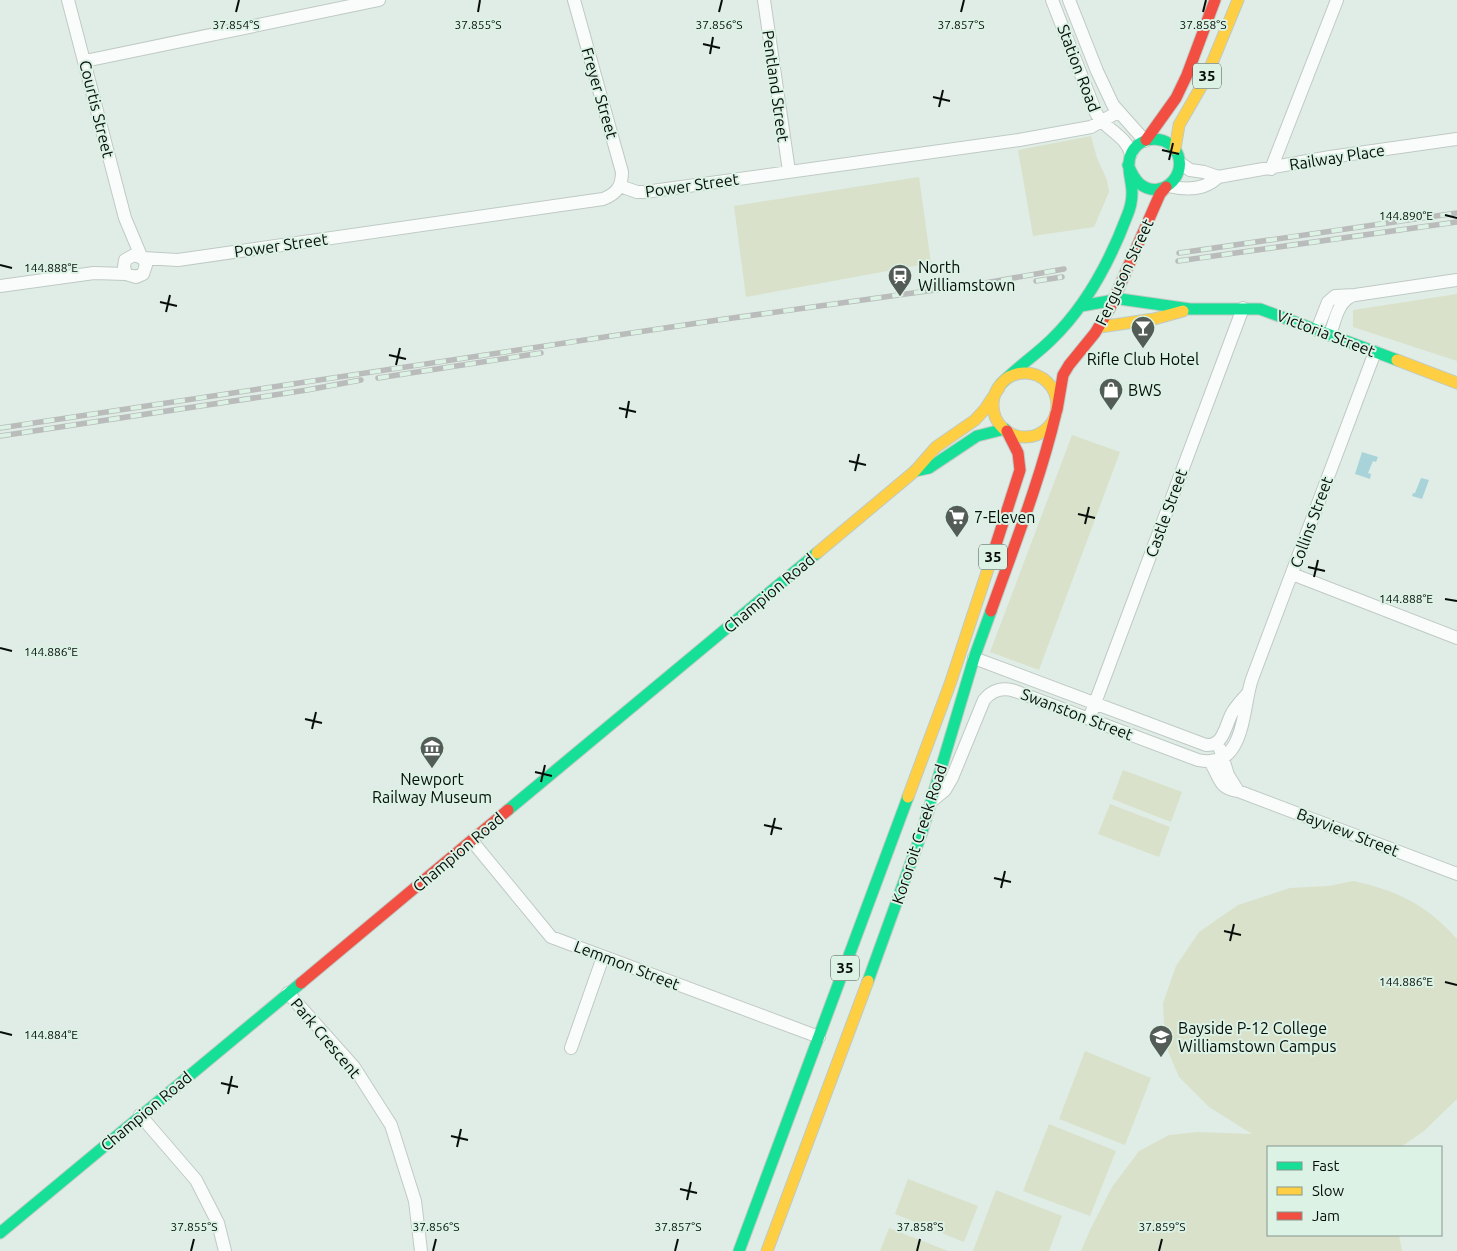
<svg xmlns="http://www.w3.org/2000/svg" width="1457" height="1251" font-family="Ubuntu,sans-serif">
<rect width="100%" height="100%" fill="#e0ede6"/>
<!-- green -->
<path fill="#d9e1ca" d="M1091 136 1097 158 1107 180 1109 192 1094 227 1033 236 1018 150Z
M919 177 931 263 746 297 734 206Z
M1457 294V361L1353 327V310Z
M1072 435 1120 452 1039 670 990 652Z
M1123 770 1182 792 1171 822 1112 799Z
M1110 804 1170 827 1159 857 1098 834Z
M1354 881C1398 891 1427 905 1457 939V1099L1424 1131 1401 1147H1268V1235H1399L1402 1251H1081L1090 1230 1112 1187 1139 1151 1169 1135 1197 1132 1252 1134 1209 1107 1179 1077 1165 1044 1163 1003 1176 966 1199 932 1238 905 1290 888 1328 886Z
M1085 1051 1151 1078 1125 1145 1059 1119Z
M1049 1124 1116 1151 1090 1216 1023 1191Z
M908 1179 978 1206 964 1242 895 1214Z
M996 1190 1062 1216 1049 1251H973Z
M889 1228 948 1251H880Z"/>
<!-- water -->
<path fill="#a8d4d9" d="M1362 452 1378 457 1376 462 1373 461 1368 473 1371 474 1370 479 1355 474Z
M1421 478 1429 480 1422 499 1412 496 1413 493H1415Z"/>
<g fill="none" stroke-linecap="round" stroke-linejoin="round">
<defs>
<path id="street" d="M68 0 125 218 141 256
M764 0 789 171
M1052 0 1096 113C1105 130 1126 135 1131 154
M1069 0 1097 71 1113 105 1145 141
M85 61 379 0
M1180 163 1190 170 1204 172 1218 177 1330 157 1457 139
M1271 169 1337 0
M620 186 637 192H645L1019 140 1091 127 1118 112
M1168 186C1185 190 1205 190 1218 177
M143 258 146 265 143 274 136 277 126 274 124 267 125 260 134 255 143 258 178 260 603 199C616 194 622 187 622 172L574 0
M0 286 94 273 126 274
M1317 330 1328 302 1335 296 1355 295 1457 280
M1330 335C1335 321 1338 299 1355 295
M1292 574 1457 638
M974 658 1206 745C1224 746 1225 726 1232 713 1236 706 1242 700 1247 694
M1089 719 1243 308
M1220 749 1228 775 1238 791
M1210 762C1220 776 1218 789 1238 791L1457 874
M934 799 945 790 952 778 984 700C992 690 1003 687 1015 691L1198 760C1246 771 1242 707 1252 679L1375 352
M472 841 551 937 819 1037
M288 993 354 1067 391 1125 415 1201 421 1251
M571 1048 603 957
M140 1115 196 1180 218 1223 225 1251"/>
<path id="fast" d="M1081 306 1120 299 1190 309H1260L1397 360
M1001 384C1017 367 1036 355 1052 339 1087 305 1110 261 1127 216 1130 209 1132 201 1132 193 1132 180 1125 165 1132 152 1142 134 1170 135 1178 155 1186 178 1160 200 1140 184 1134 179 1131 172 1128 165
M915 471 929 468 977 436 1005 429
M508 810 817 553
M868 981 922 832 974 658 991 611
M0 1233 301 983
M739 1251 908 797"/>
<path id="slow" d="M1175 149 1179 125 1205 80 1238 0
M1100 327 1154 319 1183 311
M1397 360 1457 383
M993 405a32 32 0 1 1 64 0a32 32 0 1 1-64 0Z
M817 553 915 471 936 447 975 420 985 409 999 388
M908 797 950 684 990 563
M767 1251 868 981"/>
<path id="jam" d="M1146 140 1176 98 1187 75 1215 0
M1057 410 1063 375 1069 365 1095 333 1110 308 1160 194 1166 187
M990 563 1020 470 1018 453 1007 431
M991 611C1014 546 1040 481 1056 413
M301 983 508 810"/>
</defs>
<!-- street casing -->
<use href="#street" stroke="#bfcac4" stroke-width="14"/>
<!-- fast casing -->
<use href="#fast" stroke="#bfcac4" stroke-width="13"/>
<!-- slow casing -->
<use href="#slow" stroke="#bfcac4" stroke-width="13"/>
<!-- jam casing -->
<use href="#jam" stroke="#bfcac4" stroke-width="13"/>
<!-- street -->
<use href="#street" stroke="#fafcfb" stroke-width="12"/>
<!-- fast -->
<use href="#fast" stroke="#16e098" stroke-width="11"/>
<!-- slow -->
<use href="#slow" stroke="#ffcf43" stroke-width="11"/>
<!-- jam -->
<use href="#jam" stroke="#f24e42" stroke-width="11"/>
<defs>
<path id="rail" d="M1179 253 1457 213
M1178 261 1457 222
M1036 281 1062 277
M378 378 541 353
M0 428 718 320 985 283 1064 269
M0 436 307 390 361 380"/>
</defs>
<!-- rail casing -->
<use href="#rail" stroke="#b9bcba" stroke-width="5.5"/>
<!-- rail -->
<use href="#rail" stroke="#dbf2e5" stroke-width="4" stroke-dasharray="11" stroke-linecap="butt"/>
</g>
<!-- ticks -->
<path fill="none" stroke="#070e0a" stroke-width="2" d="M236 12 239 0M478 12 480 0M719 12 722 0M961 12 964 0M1203 12 1206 0M703 44 720 48M710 54 713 37M933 97 950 101M939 107 943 90M1162 150 1179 154M1169 160 1173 143M1445 215 1457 218M0 265 12 268M160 302 177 306M166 312 170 295M389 355 406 359M396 365 400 348M619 408 636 412M626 418 629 401M849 461 866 465M855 471 859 454M1078 514 1095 518M1085 524 1089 507M1308 567 1325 571M1314 577 1318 560M1445 599 1457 601M0 648 12 651M305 719 322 723M312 729 316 712M535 772 552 776M541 782 545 765M764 825 782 829M771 835 775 818M994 878 1011 882M1001 888 1005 871M1224 931 1241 935M1230 941 1234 924M1445 982 1457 985M0 1032 12 1035M221 1083 238 1087M228 1094 232 1076M451 1136 468 1140M457 1147 461 1129M680 1189 697 1193M687 1200 691 1182M191 1251 194 1239M433 1251 436 1239M675 1251 678 1239M917 1251 920 1239M1159 1251 1162 1239"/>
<!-- icons -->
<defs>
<symbol id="station-pin" viewBox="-11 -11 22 30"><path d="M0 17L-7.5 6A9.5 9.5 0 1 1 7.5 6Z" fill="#535c57" stroke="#dbf2e5"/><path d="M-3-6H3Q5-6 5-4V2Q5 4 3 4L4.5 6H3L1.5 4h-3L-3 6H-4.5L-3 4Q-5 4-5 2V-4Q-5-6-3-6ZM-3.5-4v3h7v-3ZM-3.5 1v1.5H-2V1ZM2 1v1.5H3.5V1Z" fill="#fff"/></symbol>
<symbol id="bar-pin" viewBox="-11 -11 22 30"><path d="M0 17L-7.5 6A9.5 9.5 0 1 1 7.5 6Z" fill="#535c57" stroke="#dbf2e5"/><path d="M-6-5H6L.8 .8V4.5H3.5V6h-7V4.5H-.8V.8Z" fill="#fff"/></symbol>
<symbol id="shop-pin" viewBox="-11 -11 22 30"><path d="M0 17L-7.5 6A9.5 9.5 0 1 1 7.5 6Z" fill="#535c57" stroke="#dbf2e5"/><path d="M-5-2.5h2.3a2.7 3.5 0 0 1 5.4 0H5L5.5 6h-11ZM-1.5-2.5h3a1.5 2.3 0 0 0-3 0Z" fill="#fff"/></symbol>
<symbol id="supermarket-pin" viewBox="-11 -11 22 30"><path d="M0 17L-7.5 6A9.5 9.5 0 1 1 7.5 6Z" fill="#535c57" stroke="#dbf2e5"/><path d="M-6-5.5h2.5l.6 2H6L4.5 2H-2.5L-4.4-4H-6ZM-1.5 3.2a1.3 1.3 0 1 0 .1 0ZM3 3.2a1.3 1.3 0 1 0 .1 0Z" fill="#fff"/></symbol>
<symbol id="museum-pin" viewBox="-11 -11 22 30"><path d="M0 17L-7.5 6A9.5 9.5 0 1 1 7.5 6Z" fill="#535c57" stroke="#dbf2e5"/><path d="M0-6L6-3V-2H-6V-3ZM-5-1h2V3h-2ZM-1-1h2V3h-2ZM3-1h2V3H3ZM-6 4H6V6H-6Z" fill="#fff"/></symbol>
<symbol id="school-pin" viewBox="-11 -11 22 30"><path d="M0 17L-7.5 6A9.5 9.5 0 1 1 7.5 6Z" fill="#535c57" stroke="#dbf2e5"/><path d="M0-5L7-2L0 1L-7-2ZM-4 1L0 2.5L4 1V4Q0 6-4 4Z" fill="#fff"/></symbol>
</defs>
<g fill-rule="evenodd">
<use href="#station-pin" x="886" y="262" width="28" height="38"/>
<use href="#bar-pin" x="1129" y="314" width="28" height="38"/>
<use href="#shop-pin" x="1097" y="376" width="28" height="38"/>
<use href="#supermarket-pin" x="943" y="503" width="28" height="38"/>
<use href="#museum-pin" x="418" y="734" width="28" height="38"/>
<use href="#school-pin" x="1147" y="1023" width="28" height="38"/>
</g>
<g text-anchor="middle" stroke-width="4" stroke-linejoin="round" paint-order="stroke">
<!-- shield labels -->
<g fill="#dbf2e5" stroke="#47524c" stroke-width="1">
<rect x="1193" y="63.5" width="28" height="25" rx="4"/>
<rect x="979" y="544.5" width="28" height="25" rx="4"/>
<rect x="831" y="955.5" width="28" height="25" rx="4"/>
</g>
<g font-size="15" font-weight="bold" fill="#070e0a">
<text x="1207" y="81">35</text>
<text x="993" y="562">35</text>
<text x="845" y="973">35</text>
</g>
<!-- street labels -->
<g font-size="16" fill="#070e0a" stroke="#dbf2e5">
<text transform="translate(1079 68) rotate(69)" y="6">Station Road</text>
<text transform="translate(776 86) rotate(82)" y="6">Pentland Street</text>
<text transform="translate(600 93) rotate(74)" y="6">Freyer Street</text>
<text transform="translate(97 109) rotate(76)" y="6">Courtis Street</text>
<text transform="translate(1337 157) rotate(-9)" y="6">Railway Place</text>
<text transform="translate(692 185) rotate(-8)" y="6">Power Street</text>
<text transform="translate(281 245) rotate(-8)" y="6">Power Street</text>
<text transform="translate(1124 272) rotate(-65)" y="6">Ferguson Street</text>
<text transform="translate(1326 333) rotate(21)" y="6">Victoria Street</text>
<text transform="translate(1166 513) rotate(-70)" y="6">Castle Street</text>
<text transform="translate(1311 522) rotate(-70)" y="6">Collins Street</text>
<text transform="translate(769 593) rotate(-40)" y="6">Champion Road</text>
<text transform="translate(1077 714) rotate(21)" y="6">Swanston Street</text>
<text transform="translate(1348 832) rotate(21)" y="6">Bayview Street</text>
<text transform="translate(919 834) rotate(-72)" y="6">Kororoit Creek Road</text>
<text transform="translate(458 852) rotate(-40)" y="6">Champion Road</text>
<text transform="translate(627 965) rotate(21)" y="6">Lemmon Street</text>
<text transform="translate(326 1038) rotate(50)" y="6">Park Crescent</text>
<text transform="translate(146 1111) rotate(-40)" y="6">Champion Road</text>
</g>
<!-- poi labels -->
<g font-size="16" fill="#070e0a" stroke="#dbf2e5" text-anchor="start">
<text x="918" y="273">North<tspan x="918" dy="18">Williamstown</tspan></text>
<text x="1143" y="365" text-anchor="middle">Rifle Club Hotel</text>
<text x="1128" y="396">BWS</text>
<text x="974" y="523">7-Eleven</text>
<text x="432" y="785" text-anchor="middle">Newport<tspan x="432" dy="18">Railway Museum</tspan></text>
<text x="1178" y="1034">Bayside P-12 College<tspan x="1178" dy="18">Williamstown Campus</tspan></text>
</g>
</g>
<g font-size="12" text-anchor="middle" fill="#070e0a" stroke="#dbf2e5" stroke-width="4" stroke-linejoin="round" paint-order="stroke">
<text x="236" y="29">37.854°S</text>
<text x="478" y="29">37.855°S</text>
<text x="719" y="29">37.856°S</text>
<text x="961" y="29">37.857°S</text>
<text x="1203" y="29">37.858°S</text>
<text x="1406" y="220">144.890°E</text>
<text x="51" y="272">144.888°E</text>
<text x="1406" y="603">144.888°E</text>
<text x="51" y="656">144.886°E</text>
<text x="1406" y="986">144.886°E</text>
<text x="51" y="1039">144.884°E</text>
<text x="194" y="1231">37.855°S</text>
<text x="436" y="1231">37.856°S</text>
<text x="678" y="1231">37.857°S</text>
<text x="920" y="1231">37.858°S</text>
<text x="1162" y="1231">37.859°S</text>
</g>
<!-- legend -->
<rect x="1267" y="1146" width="175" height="90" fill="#dbf2e5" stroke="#86978d"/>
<rect x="1277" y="1162" width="25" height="8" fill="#16e098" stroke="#86978d"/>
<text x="1312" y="1171" font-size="15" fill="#070e0a">Fast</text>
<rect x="1277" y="1187" width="25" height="8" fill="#ffcf43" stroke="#86978d"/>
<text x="1312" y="1196" font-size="15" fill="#070e0a">Slow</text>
<rect x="1277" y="1212" width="25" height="8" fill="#f24e42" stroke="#86978d"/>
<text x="1312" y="1221" font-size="15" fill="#070e0a">Jam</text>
</svg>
